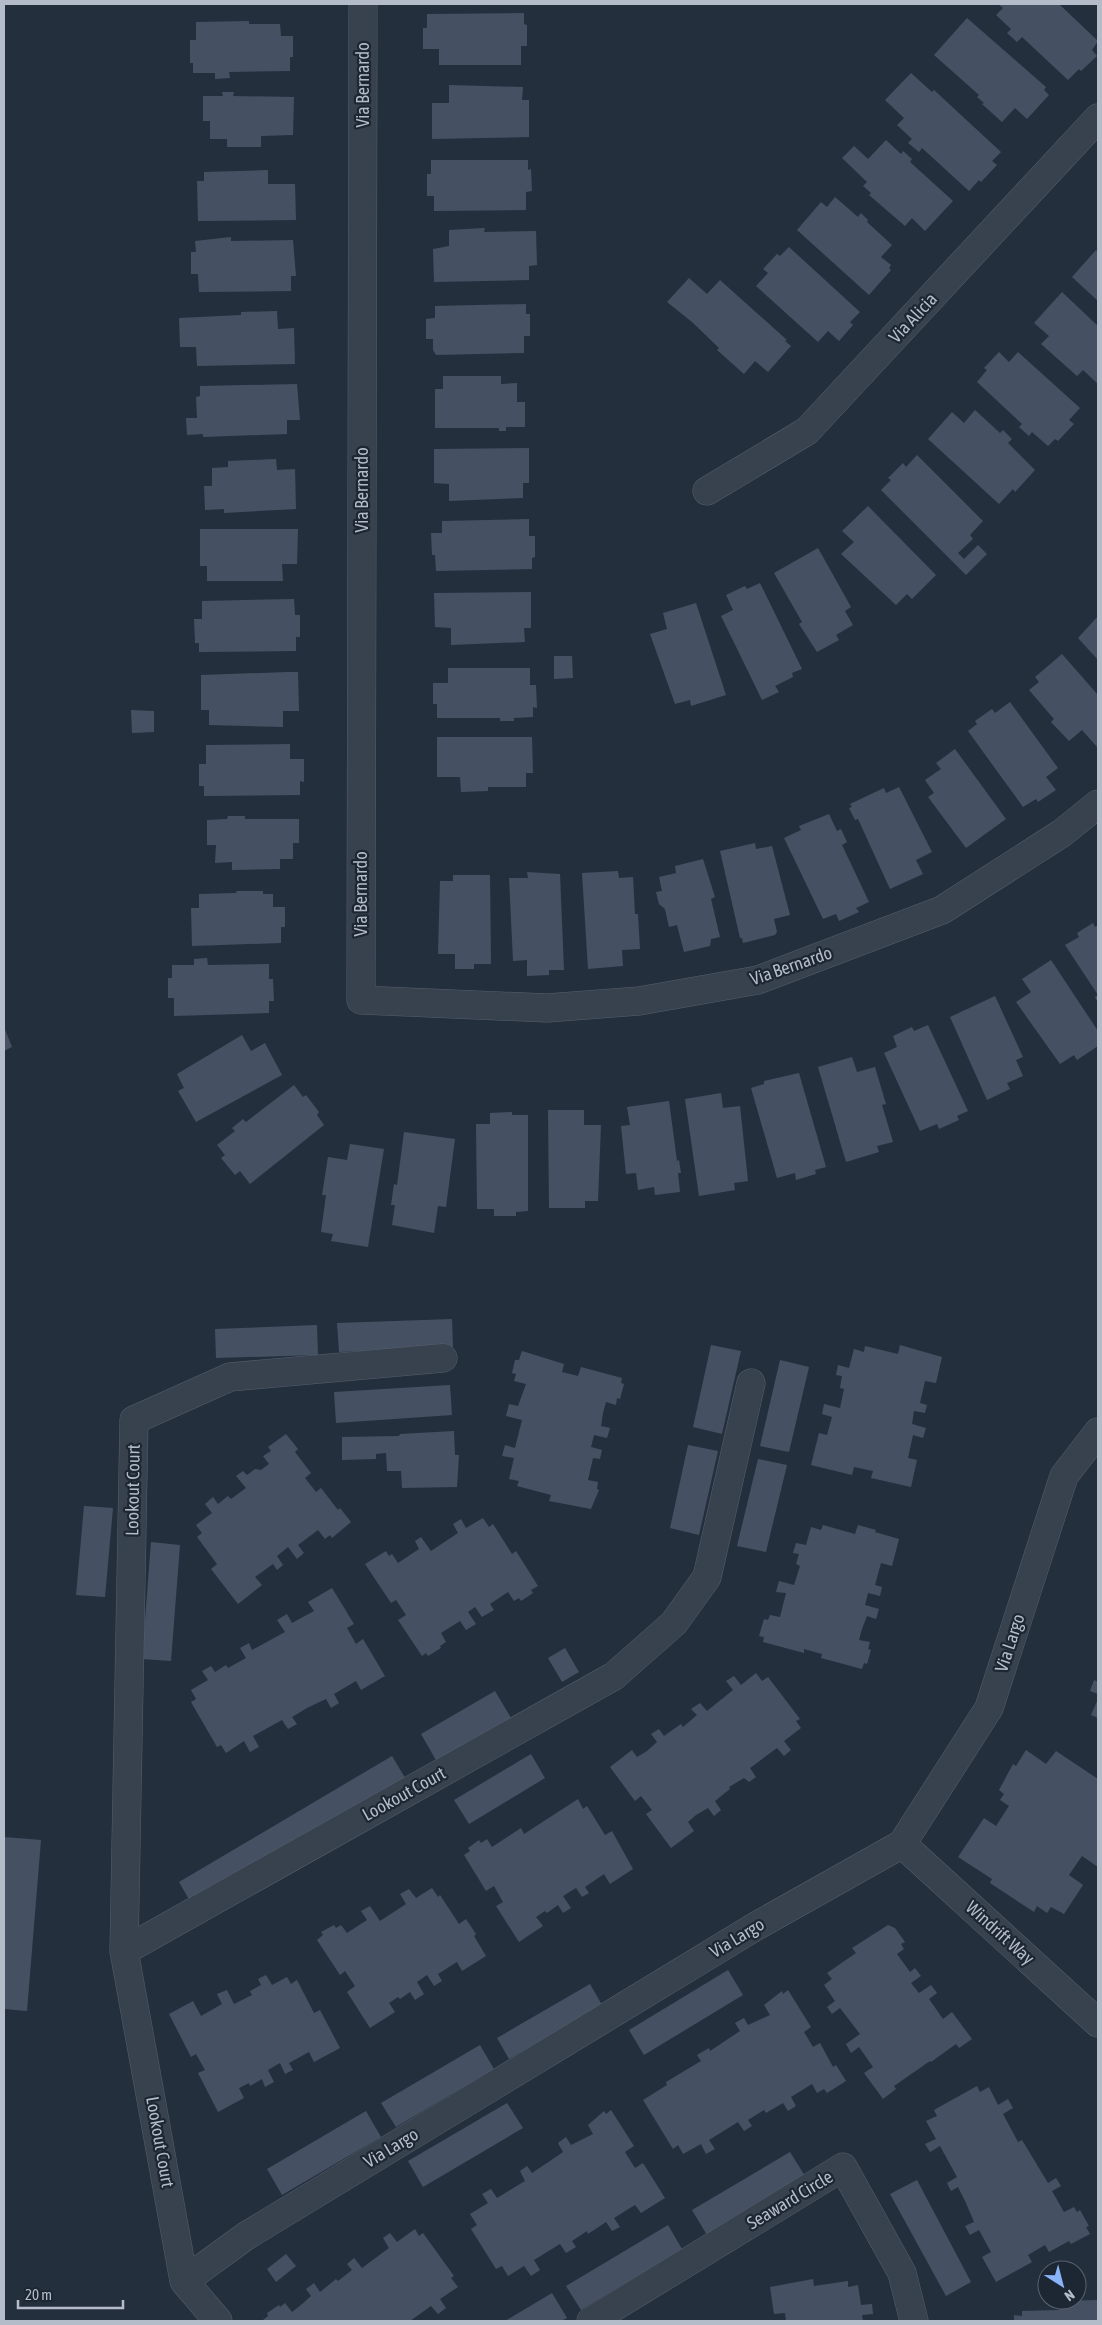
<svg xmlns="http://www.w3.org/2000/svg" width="1102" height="2325" font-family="'Asap Condensed',sans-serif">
<rect width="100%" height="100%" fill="#242f3e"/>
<!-- building -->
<path fill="#455162" d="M998 4H1059L1098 41 1092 50 1097 56 1081 71 1079 69 1068 80 1022 37 1017 42 1007 33 1011 29 996 15 1003 8Z
M524 13V24L527 25V46H521V65H439V49H423V28H427V14Z
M967 18 1046 87 1044 90 1049 95 1027 119 1015 108 1002 122 982 104 984 103 977 97 979 95 934 55Z
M249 21V24H280L281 36H293V57H290V71L229 72 230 78 215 79V73H193V63H190V40H196V22Z
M911 73 932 92 934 90 1001 152 992 161 997 165 981 182 979 180 969 191 922 148 919 152 908 143 912 139 897 125 904 118 885 100Z
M449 85 523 87 522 100H529V137L432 139V103H449Z
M222 92H234L233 96 294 97 293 135 261 136V147H227V139H210V121H203V96H223Z
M886 140 901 154 903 151 912 159 910 162 953 201 925 231 912 218 905 226 869 195 871 193 863 186 867 182 842 158 854 146 868 159Z
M431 160H528V170L531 169 532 191 526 192V210L434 211V196H427V174H431Z
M268 170V184H295L296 220 198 221 197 181H204V172Z
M835 197 858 217 861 213 868 220 867 222 892 245 881 257 891 265 889 268 891 270 869 295 797 230 821 202 827 207Z
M485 228 484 232 536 231 537 265 529 266V280L434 282 433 249 449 246V230Z
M231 237V241L293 240 296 276H291V291L199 292 198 274H191V252H196L195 241Z
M789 247 860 312 850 322 853 325 839 341 828 331 818 342 756 286 768 273 763 269 777 254 780 256Z
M1096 250 1098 253V301L1072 277Z
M689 278 707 294 720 280 787 340 785 341 791 346 768 372 755 361 744 374 717 350 719 348 692 322 667 302Z
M1062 292 1098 326V384L1083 370 1077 376 1041 344 1049 336 1034 323Z
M526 304V314H530V336H524V353L436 355 433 350V339H426V319L435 318V306Z
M277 311 278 329 294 328 295 364 197 366 196 347H180L179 318 241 315V312Z
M999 352 1009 362 1018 352 1080 408 1069 420 1074 424 1058 441 1055 439 1048 446 1032 432 1029 436 1019 427 1022 424 977 382 987 370 984 368Z
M443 376H501V384L517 383V402H525V427H506V431H499V428H435V389H443Z
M297 384 300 420H287V434L203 437V434L187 435 186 418H197L196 397 200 396V386Z
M975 410 1000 433 1003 430 1012 439 1008 443 1035 470 1015 492 1013 489 999 504 928 439 952 412 964 423Z
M529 448V483H523V498L449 501V484L434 483V449Z
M917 455 983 521 970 535 973 539 958 553 964 559 978 545 987 554 966 575 881 490 891 480 888 478 903 463 906 467Z
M276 459 277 470 295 469 296 509 224 513V509L205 510 204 486H212V468L228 467V461Z
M868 506 936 575 912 599 907 594 896 605 841 554 854 542 842 531Z
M529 519V536H535V557L532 558V569L436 571 435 555H432L431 533H442V521Z
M200 529H298L297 564H282L283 581H207V566H200Z
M818 548 851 607 845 611 853 625 836 635 839 640 817 652 799 624 802 622 774 573Z
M760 583 802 669 792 673 793 677 775 686 779 692 762 700 721 616 733 610 726 595 745 586 747 589Z
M531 592V628H524L525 642 451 645V628L435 627 434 593Z
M294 599 295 615H300V637H296V651L199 652V643H195L194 619H202V601Z
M696 603 726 695 691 706 690 700 675 704 650 634 667 629 663 613Z
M1098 616V660L1078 638Z
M1062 654 1098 695 1097 747 1082 730 1069 741 1051 722 1054 719 1029 690 1039 682 1035 677Z
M554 656H572L573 678 554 679Z
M448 668H530V685H536L537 708 533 707V717L514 718V721H500V718H437V704H433V683H448Z
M288 672H298L299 711H283V727L209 725V710H201V675Z
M1010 702 1058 768 1046 777 1056 790 1038 802 1036 799 1023 807 968 731 977 724 975 721 992 709 995 713Z
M131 710 154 711V732L132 733Z
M437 737H532L533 773H526V787H488V791L461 792 460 777H437Z
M290 744V759H304V782L300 781V795L204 796V786H199V764H206V745Z
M955 749 1006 819 966 848 928 797 934 793 925 780 941 769 936 763Z
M899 787 932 852 916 860 923 874 890 889 858 819 855 820 849 808 852 807 850 804 884 788 886 793Z
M829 814 837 831 841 829 847 842 842 845 869 902 856 908 859 912 839 921 836 914 823 919 784 838 801 830 799 826Z
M228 816H245V819H299V843H293V859H280V869L232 870V862L215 863 216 845H207V820L227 819Z
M755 843 756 849 772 846 790 915 774 919 777 932 775 935 743 943 742 938H740L720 851Z
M703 859 715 897 711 899 720 937 711 939 710 946 684 952 677 925 669 927 665 909 659 904 656 892 662 891 659 877 676 873 675 866Z
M618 871 619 878 633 877 635 914H638L640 949 622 950 623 966 588 969 582 873Z
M527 872 560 874 564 970H549V975L527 976V960L513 961 509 878H528Z
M453 875H490L491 964H474V969H455V954H438L440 881H453Z
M237 891H263V894H273V907H285V927H281V943L192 946 191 908H199V894L236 893Z
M1093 923 1095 927 1098 925V1003L1095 997 1098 995 1065 945 1079 937 1077 933Z
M207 958 208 965 269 964V979H273L274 1001H269V1013L174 1016V998H168V978H172V965H194V959Z
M1051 960 1098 1031V1046L1077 1060 1074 1055 1060 1064 1016 1002 1031 992 1022 979Z
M995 996 1023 1057 1016 1060 1023 1076 1007 1083 1010 1089 987 1100 950 1017Z
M928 1025 968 1111 957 1116 959 1120 939 1129 937 1124 920 1131 884 1053 897 1047 893 1036 912 1027 914 1031Z
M4 1027 12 1047 4 1051Z
M242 1035 251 1051 265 1043 282 1075 196 1122 178 1091 184 1088 177 1074Z
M852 1057 857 1072 875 1067 886 1104 882 1105 893 1142 877 1146 879 1152 846 1162 818 1067Z
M799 1073 826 1167 815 1170 816 1174 796 1180 795 1173 777 1178 751 1088 764 1084V1081Z
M294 1085 303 1097 306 1095 319 1112 317 1115 324 1125 250 1184 240 1171 235 1175 221 1158 225 1155 217 1145 235 1131 232 1128 243 1119 246 1122Z
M721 1093 723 1108 740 1106 748 1181 734 1183 735 1190 699 1196 685 1099Z
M669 1101 677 1161 679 1160 681 1173H678L680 1192 655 1195 654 1187 638 1190 636 1173 626 1174 621 1126 630 1125 627 1107Z
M548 1110H584V1125H601L598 1201H585V1208H549Z
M512 1112V1115H528V1211L516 1212V1216H494V1209H477L476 1124H490V1113Z
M404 1132 455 1139 446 1207 438 1206 434 1233 392 1225 395 1205H391L394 1184 397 1185Z
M350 1144 384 1149 368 1247 331 1241 333 1234 321 1232 326 1195H322L328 1157 347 1160Z
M452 1319 453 1347 339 1352 337 1323Z
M317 1325 318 1355 216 1358 215 1329Z
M711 1345 741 1351 722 1434 693 1427Z
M900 1345 942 1357 936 1383 925 1381 920 1403 927 1405 925 1413 914 1411 912 1424 926 1428 923 1438 913 1435 908 1458 917 1460 911 1487 871 1478 873 1471 854 1467 852 1475 811 1465 819 1433 827 1435 832 1417 822 1414 824 1404 840 1408 844 1389 840 1388 842 1376 836 1375 838 1365 849 1368 854 1349 864 1352 865 1346 898 1354Z
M522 1351 564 1364 562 1372 578 1376 581 1367 622 1378 621 1383 624 1384 620 1399 617 1398 616 1405 606 1402 603 1413 601 1426 610 1428 607 1438 594 1435 591 1447 602 1450 600 1459 593 1458 588 1480 598 1482 597 1489 599 1490 591 1509 549 1501 551 1495 517 1486 519 1481 509 1479 514 1458 502 1456 505 1445 515 1448 522 1420 506 1416 509 1404 518 1406 526 1384 514 1381 516 1374 512 1373 515 1360H519Z
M780 1360 809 1367 789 1452 760 1446Z
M450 1385 452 1415 336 1423 334 1392Z
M454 1431 455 1455H459L457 1487 402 1488 401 1471H387L386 1453 376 1454V1459L342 1460V1437L399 1436 400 1434Z
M286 1434 298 1449 295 1452 311 1473 305 1478 316 1492 321 1488 338 1510 340 1508 351 1522 332 1538 330 1535 325 1539 318 1530 298 1545 304 1553 297 1559 288 1547 277 1556 283 1565 277 1570 273 1564 255 1577 262 1585 238 1604 211 1569 217 1564 197 1537 202 1533 196 1525 212 1513 205 1504 213 1497 218 1504 228 1496 231 1499 246 1488 236 1476 243 1471 247 1475 255 1469 261 1470 269 1464 263 1456 271 1451 268 1447Z
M688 1445 718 1451 699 1535 670 1528Z
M758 1459 787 1465 766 1552 737 1546Z
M84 1506 113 1508 105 1597 76 1595Z
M483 1518 489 1527 493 1524 512 1554 516 1551 538 1586 531 1590 533 1593 521 1601 519 1598 514 1601 508 1592 490 1604 494 1610 482 1617 475 1607 468 1612 476 1624 466 1630 460 1621 441 1633 446 1642 440 1646 441 1648 428 1656 426 1653 422 1656 398 1620 406 1615 396 1600 391 1603 365 1564 386 1551 389 1556 392 1554 398 1563 419 1549 415 1541 421 1537 431 1551 458 1533 453 1524 461 1519 466 1528Z
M823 1525 855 1534 858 1525 876 1530 875 1532 899 1539 892 1566 881 1563 875 1585 882 1587 880 1596 868 1593 865 1605 879 1609 876 1619 867 1616 862 1629 859 1640 870 1642 868 1649 871 1650 867 1664 864 1663 862 1669 821 1658 822 1654 804 1649V1653L763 1642 764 1637 759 1636 764 1619 768 1620 770 1615 780 1617 786 1593 776 1592 779 1581 794 1585 800 1566 796 1564 799 1554 793 1553 796 1543 806 1545 811 1527 821 1530Z
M151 1542 180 1545 171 1661 142 1659Z
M332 1588 354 1624 347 1628 356 1644 363 1639 385 1676 361 1690 356 1681 334 1694 339 1703 331 1708 326 1699 307 1708 292 1717 297 1724 288 1729 282 1720 253 1736 259 1747 250 1752 244 1741 226 1753 221 1745 217 1747 191 1702 196 1699 191 1690 208 1680 202 1671 211 1666 215 1672 226 1665 228 1668 246 1658 240 1648 249 1643 252 1650 285 1632 277 1620 287 1614 292 1623 314 1611 308 1602Z
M565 1648 579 1672 562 1682 548 1658Z
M756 1673 762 1681 768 1677 800 1719 796 1721 801 1728 784 1741 791 1750 784 1756 777 1748 750 1768 756 1777 749 1782 744 1778 729 1787 730 1789 715 1801 721 1810 714 1816 708 1808 696 1815 688 1822 694 1831 671 1848 646 1814 652 1810 641 1796 635 1801 610 1767 632 1750 637 1757 647 1751 657 1742 651 1734 659 1729 664 1736 681 1724 683 1727 697 1715 691 1709 700 1703 707 1711 733 1690 726 1681 734 1676 741 1685Z
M1094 1680 1098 1682V1694L1090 1691Z
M495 1691 511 1718 437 1762 421 1734Z
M1098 1699V1718L1091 1715Z
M1026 1750 1046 1764 1056 1751 1098 1779V1867L1082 1856 1069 1875 1083 1885 1064 1914 1051 1907 1047 1913 1037 1906 1034 1912 990 1883 992 1879 958 1857 984 1818 996 1826 1009 1806 1000 1800 1004 1794 999 1790 1013 1764 1016 1766Z
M531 1754 545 1778 469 1824 454 1800Z
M392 1756 407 1781 194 1908 179 1882Z
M578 1799 583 1809 587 1806 605 1835 612 1831 633 1869 610 1884 604 1874 585 1887 589 1893 582 1897 576 1888 563 1896 571 1908 563 1913 558 1905 547 1913 545 1911 536 1917 543 1926 519 1942 496 1906 503 1902 494 1886 486 1891 464 1855 470 1851 468 1848 479 1840 481 1843 487 1839 492 1847 521 1828 524 1834Z
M4 1837 41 1840 27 2011 4 2009Z
M432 1888 438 1897 440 1895 459 1924 466 1919 476 1934 474 1936 486 1956 462 1971 457 1962 438 1974 442 1981 434 1986 427 1975 417 1982 424 1994 415 2000 410 1992 400 1999 398 1997 389 2003 395 2012 370 2028 347 1992 355 1986 345 1971 340 1975 317 1940 323 1935 321 1932 334 1925 336 1928 341 1925 347 1933 367 1920 361 1911 370 1906 380 1921 406 1904 400 1894 409 1889 416 1898Z
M888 1925 895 1928 905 1942 901 1944 904 1949 897 1954 910 1972 915 1968 921 1976 911 1983 919 1993 931 1985 937 1993 929 1999 943 2019 952 2012 972 2039 959 2048 956 2044 931 2062 930 2061 894 2086 896 2089 883 2099 864 2073 873 2067 859 2047 851 2053 846 2044 860 2034 840 2008 832 2014 827 2007 835 2001 824 1985 832 1979 827 1973 856 1953 852 1948Z
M728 1970 743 1995 644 2055 629 2030Z
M266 1975 272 1985 287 1977 291 1984 297 1980 314 2013 320 2010 340 2048 314 2062 309 2052 289 2063 293 2070 285 2074 280 2063 268 2070 274 2082 265 2087 262 2079 250 2086 249 2083 239 2088 244 2098 218 2112 198 2073 205 2070 196 2054 191 2057 169 2014 193 2001 201 2016 222 2004 217 1994 227 1990 234 2004 252 1995 250 1991 261 1985 258 1979Z
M590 1984 602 2005 509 2059 497 2038Z
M788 1990 811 2027 804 2032 813 2047 820 2043 833 2067 836 2065 846 2081 827 2093 824 2089 817 2093 812 2084 791 2097 796 2106 788 2111 783 2103 766 2113 764 2110 748 2120 752 2126 744 2131 738 2122 709 2140 715 2149 706 2154 701 2144 683 2154 678 2145 673 2149 643 2100 667 2085 666 2082 701 2061 697 2055 709 2048 710 2051 740 2031 735 2023 744 2018 748 2025 770 2015 764 2005 782 1991 783 1994Z
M480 2045 494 2069 396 2127 381 2103Z
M977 2086 980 2092 989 2087 998 2105 1008 2099 1013 2108 1003 2114 1018 2142 1022 2140 1048 2183 1056 2178 1061 2186 1052 2191 1064 2212 1074 2207 1077 2212 1080 2210 1089 2226 1086 2227 1090 2234 1071 2244 1069 2241 1049 2252 1045 2245 1028 2255 1032 2262 996 2282 982 2257 991 2252 979 2230 970 2235 965 2226 974 2222 966 2203 958 2187 951 2191 947 2183 957 2177 940 2146 930 2152 925 2144 936 2139 926 2121 937 2116 934 2110Z
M507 2103 523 2128 423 2187 408 2161Z
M611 2110 634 2146 625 2152 635 2168 643 2163 665 2198 641 2213 635 2205 614 2218 620 2227 612 2231 606 2222 588 2234 587 2231 572 2241 576 2247 566 2253 560 2244 534 2260 540 2270 531 2276 524 2266 508 2276 502 2266 496 2269 471 2229 477 2225 470 2214 488 2203 482 2194 491 2189 497 2198 525 2181 520 2171 527 2166 532 2173 547 2163 563 2152 558 2143 566 2137 571 2145 593 2134 588 2125 604 2111 606 2114Z
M366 2111 381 2137 282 2195 267 2169Z
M790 2152 805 2176 707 2235 692 2210Z
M917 2180 971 2282 946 2296 890 2194Z
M668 2225 682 2249 581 2310 566 2286Z
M415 2229 419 2236 423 2233 454 2276 451 2278 458 2287 440 2299 446 2308 438 2314 431 2306 410 2321 263 2320 268 2316 267 2313 279 2305 280 2307 285 2303 292 2312 301 2305 311 2296 306 2289 314 2283 320 2292 336 2279 338 2281 352 2270 347 2264 354 2258 362 2268 389 2248 383 2238 390 2233 397 2242Z
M286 2254 296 2266 276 2282 267 2269Z
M813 2279 814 2286 848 2281V2287L858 2285 861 2305 872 2304 873 2314 862 2315 863 2321H786L785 2313 774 2314 770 2287Z
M552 2293 567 2318 561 2321H505Z
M1098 2300V2321H1014V2315L1022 2316V2311L1059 2310V2301Z"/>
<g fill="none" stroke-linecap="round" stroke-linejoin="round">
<defs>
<path id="minor" d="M363 4 361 1000 547 1008 639 1001 758 980 942 910 1062 833 1098 804
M707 491 807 431 1098 118
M902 1844 1098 2023
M124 1951 614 1676 674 1623 707 1577 751 1383
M184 2281 246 2236 758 1925 902 1844 989 1708 1064 1476 1098 1432
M218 2321 184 2281 124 1951 134 1420 230 1377 443 1358
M591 2321 843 2167 902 2273 914 2321"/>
</defs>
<!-- minor casing -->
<use href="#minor" stroke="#565f6c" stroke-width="29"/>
<!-- minor -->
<use href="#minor" stroke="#38414e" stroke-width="28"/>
</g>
<g text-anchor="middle" stroke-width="4.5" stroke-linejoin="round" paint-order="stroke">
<!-- street labels -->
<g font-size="18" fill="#b4bcc9" stroke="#1d2633">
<text transform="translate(363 85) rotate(-90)" y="6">Via Bernardo</text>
<text transform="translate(913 318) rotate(-47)" y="6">Via Alicia</text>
<text transform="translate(362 490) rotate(-90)" y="6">Via Bernardo</text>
<text transform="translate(361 894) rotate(-90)" y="6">Via Bernardo</text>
<text transform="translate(791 966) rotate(-19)" y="6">Via Bernardo</text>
<text transform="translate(133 1490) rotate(-89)" y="6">Lookout Court</text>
<text transform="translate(1010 1643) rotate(-72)" y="6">Via Largo</text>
<text transform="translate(404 1794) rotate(-29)" y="6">Lookout Court</text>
<text transform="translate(1000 1933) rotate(42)" y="6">Windrift Way</text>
<text transform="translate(737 1938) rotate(-31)" y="6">Via Largo</text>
<text transform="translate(160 2142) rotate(80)" y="6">Lookout Court</text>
<text transform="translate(391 2148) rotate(-31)" y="6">Via Largo</text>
<text transform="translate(790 2200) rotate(-31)" y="6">Seaward Circle</text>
</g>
</g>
<!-- border -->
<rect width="1102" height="2325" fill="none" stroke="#b4bcc9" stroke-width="10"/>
<!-- north arrow -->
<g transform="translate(1062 2285) rotate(144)"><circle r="24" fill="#1d2633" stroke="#59626f"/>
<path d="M0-4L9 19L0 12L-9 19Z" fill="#8ab4f8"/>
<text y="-8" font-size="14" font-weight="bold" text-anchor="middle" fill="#b4bcc9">N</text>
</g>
<!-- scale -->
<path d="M18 2300v8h105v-8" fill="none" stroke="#b4bcc9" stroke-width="2.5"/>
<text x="25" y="2300" font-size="15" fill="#b4bcc9" stroke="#1d2633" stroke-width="4" paint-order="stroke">20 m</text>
</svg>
